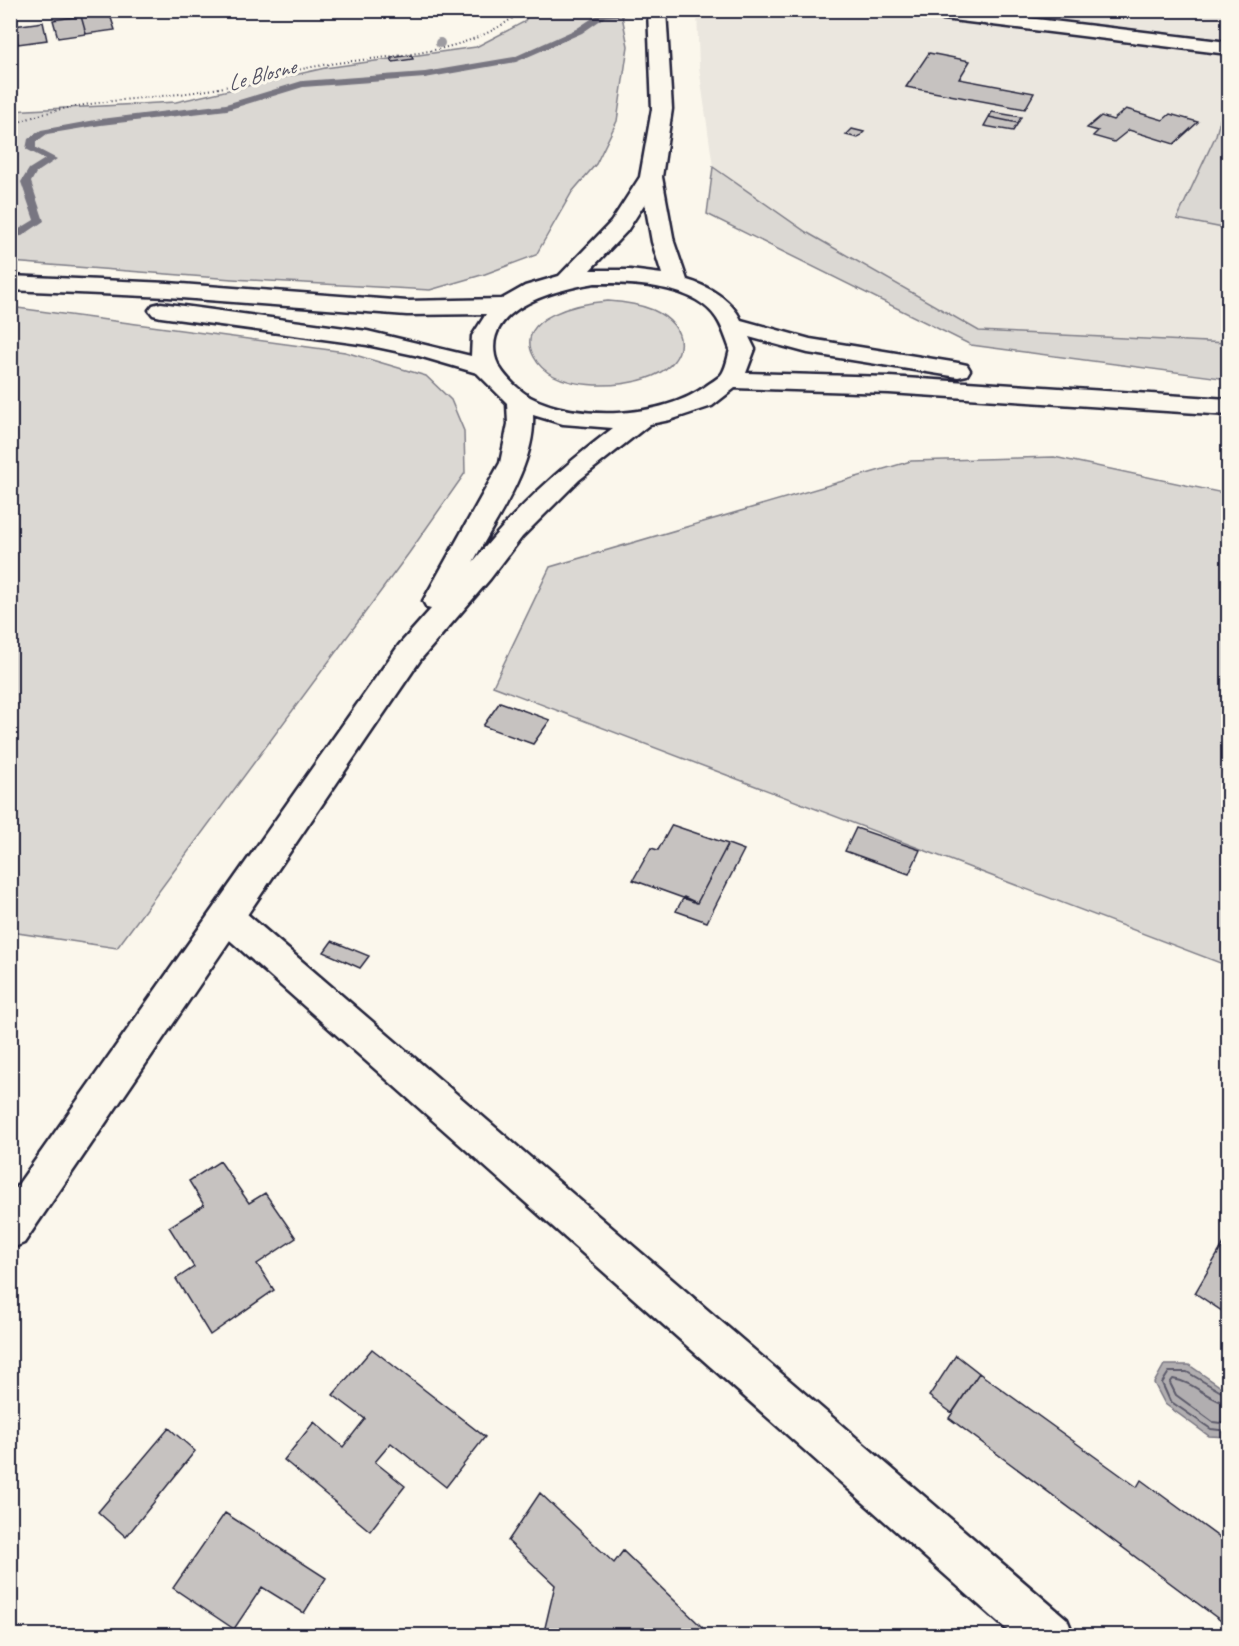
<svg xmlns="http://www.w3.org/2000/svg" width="1239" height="1646" font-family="Caveat,sans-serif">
<rect width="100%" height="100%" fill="#fbf7ec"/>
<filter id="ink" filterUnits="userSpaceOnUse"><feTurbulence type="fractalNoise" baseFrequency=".0167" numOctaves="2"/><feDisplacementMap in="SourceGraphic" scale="12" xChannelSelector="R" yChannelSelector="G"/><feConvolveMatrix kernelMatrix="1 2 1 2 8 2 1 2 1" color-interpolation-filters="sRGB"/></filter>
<g filter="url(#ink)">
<!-- built -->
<path fill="#ebe7df" d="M697 11H1228V91L1216 135 1177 219 1228 229V343L979 331 806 232 713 167 699 67Z"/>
<!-- green -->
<path fill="#dbd8d3" stroke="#7e7d87" stroke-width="1.5" d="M531 11H621L628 46 617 121 596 164 572 192 536 255 485 274 430 290 232 279 11 262 10 111 176 102 325 68 476 47 524 22Z
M1228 91V229L1177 219 1216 135Z
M713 167 806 232 979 331 1228 343V379L971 345 707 214Z
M608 301C623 302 639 304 653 310 689 326 690 360 653 376 622 389 552 392 534 357 512 316 582 303 608 301Z
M10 307 345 352 426 376 451 400 464 431 465 473 409 553 117 948 11 932Z
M1054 457 1228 494V966L493 686 550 567 911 461Z"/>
<!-- water -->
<path fill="#b1aeb0" stroke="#787681" stroke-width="1.5" d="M1164 1365H1189L1228 1392V1437L1209 1436 1165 1404 1154 1383Z"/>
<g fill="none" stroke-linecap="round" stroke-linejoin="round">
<!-- shore -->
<path stroke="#5b5a6a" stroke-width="2" d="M1228 1396 1187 1372H1169L1162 1383 1170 1401 1211 1429 1228 1431
M1228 1404C1207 1399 1194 1382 1173 1379L1170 1383 1176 1395 1213 1422 1228 1424"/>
<!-- stream -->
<path fill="#787681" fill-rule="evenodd" d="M633 11 637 13 636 15 605 17 582 33 516 62 425 78 303 87 227 110 101 125 47 134 36 142V148L57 159 36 173 31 182 44 221 22 236 10 237V231H16L34 220 21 182 29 169 45 159 26 149 28 139 41 130 101 119 226 104 302 81 425 72 514 57 576 29 600 13Z"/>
</g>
<!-- building -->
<path fill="#c6c2c0" stroke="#22223b" stroke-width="1.5" d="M109 12 115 30 86 34 81 16Z
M81 16 86 34 58 38 53 20Z
M43 22 47 40 18 44 14 26Z
M10 26H14L18 44 10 45Z
M929 53 970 61 959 79 1034 93 1025 109 906 87Z
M411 55 413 59 393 62 391 58Z
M1126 109 1163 120 1170 114 1198 122 1174 144 1129 130 1114 142 1093 136 1098 131 1087 128 1101 116 1113 120Z
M992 112 1021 117 1018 123 989 117Z
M989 117 1018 123 1013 131 984 126Z
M852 129 864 132 858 138 846 135Z
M500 702 550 720 533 744 483 726Z
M672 825 728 844 697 903 633 880 651 848 658 850Z
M856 828 920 850 909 874 845 851Z
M728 844 744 850 707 922 676 911 684 897 697 903Z
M332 941 369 956 360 968 324 952Z
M220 1161 249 1203 265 1193 296 1238 257 1264 274 1290 210 1335 176 1279 194 1267 169 1227 204 1205 189 1181Z
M1224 1243 1228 1246V1315L1195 1293Z
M372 1349 485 1437 446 1487 391 1443 375 1462 405 1486 370 1531 284 1460 314 1422 343 1447 365 1419 333 1395Z
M956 1355 979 1373 952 1413 929 1396Z
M979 1373 1137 1487 1141 1480 1228 1544V1626L949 1418Z
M169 1428 195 1451 126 1537 98 1512Z
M540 1493 614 1563 623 1551 702 1627 701 1633 708 1636H543L555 1585 508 1541Z
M225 1513 326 1578 304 1613 262 1587 234 1629 173 1588Z"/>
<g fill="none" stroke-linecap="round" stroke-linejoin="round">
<defs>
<path id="street" d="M902 10H961L1228 42V54L911 15Z
M227 903 239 907 1067 1619 1074 1636H1014L215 927 210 917 215 907Z"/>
<path id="secondary" d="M648 10H666L672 109 662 177 674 242 687 280C708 286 732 300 741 320L810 339 958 363 967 365 970 370 967 375 958 377 808 353 749 337 755 349 746 373 889 377 1228 399V415L889 393 735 388 712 406 670 420 650 424 579 480 522 537 490 579 421 659 24 1243 10 1249V1196L399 645 431 609 427 608 423 601 500 463 508 424 507 403 477 373 419 356 367 345 161 317 153 315 149 310 153 305 161 303 367 331 471 356 472 336 486 314 407 315 168 297 10 290V276L168 283 407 301 502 299 525 286 559 276 611 222 640 177 652 109ZM645 203 652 242 662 274 630 270H590L627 231ZM595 283C631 283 695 284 717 319 723 328 726 339 730 349 728 357 726 369 721 375 717 379 710 383 706 386 663 418 577 422 530 397 517 389 498 371 495 356 485 306 560 289 595 283ZM533 415 563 424 613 428C558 470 516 508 473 562 496 519 536 465 533 415Z"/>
</defs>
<!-- street casing -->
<use href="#street" stroke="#22223b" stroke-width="5"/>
<!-- secondary casing -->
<use href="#secondary" stroke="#22223b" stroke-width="5"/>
<!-- path -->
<path stroke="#22223b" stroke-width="2" stroke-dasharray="1 3" stroke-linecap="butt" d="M10 126C69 99 138 101 201 91 245 85 287 70 330 64 398 54 468 56 523 10"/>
<!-- street -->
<use href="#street" fill="#fbf7ec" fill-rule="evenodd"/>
<!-- secondary -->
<use href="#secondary" fill="#fbf7ec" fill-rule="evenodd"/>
</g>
<!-- trees -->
<circle fill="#9d9ba0" cx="440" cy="43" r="5"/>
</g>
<g text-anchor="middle" stroke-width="6" stroke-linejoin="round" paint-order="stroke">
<!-- far-water labels -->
<g font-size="22" font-style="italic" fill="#545364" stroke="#fbf7ec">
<text transform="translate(261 74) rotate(-15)" y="8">Le Blosne</text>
</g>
</g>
<!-- margin -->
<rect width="1239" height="1646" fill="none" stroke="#fbf7ec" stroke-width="36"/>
<rect x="18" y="18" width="1203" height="1610" fill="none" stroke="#22223b" stroke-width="2" filter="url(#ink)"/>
</svg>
